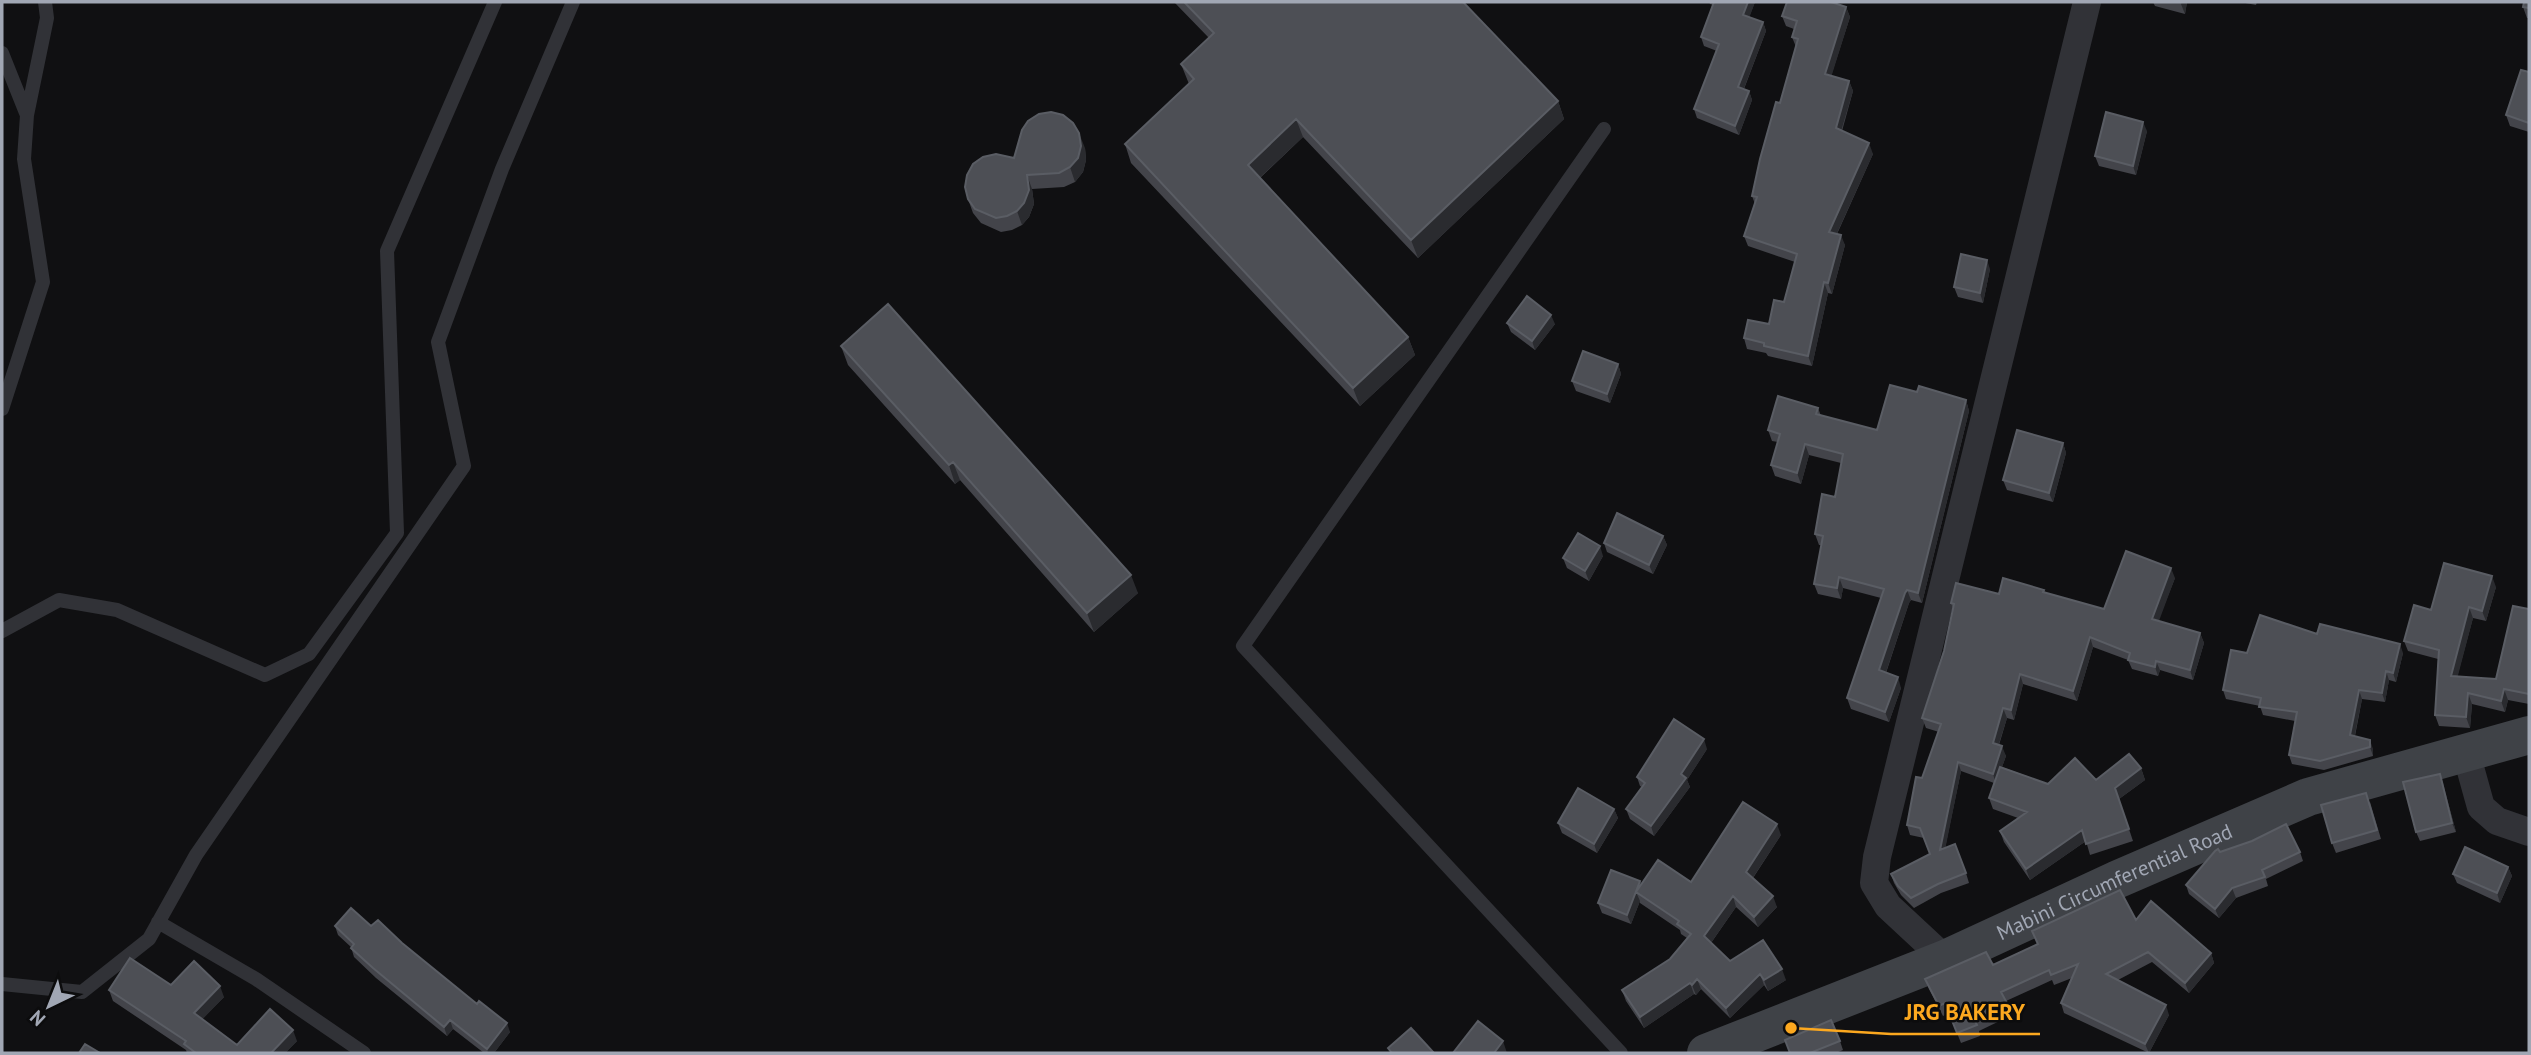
<svg xmlns="http://www.w3.org/2000/svg" width="2531" height="1055" font-family="'PT Sans',sans-serif">
<rect width="100%" height="100%" fill="#101012"/>
<g fill="none" stroke-linecap="round" stroke-linejoin="round">
<!-- service -->
<path stroke="#313237" stroke-width="14" d="M2 53 26 113
M1604 129 1243 646 1621 1053
M2 409 43 282 24 159 27 115 47 18 45 2
M2 631 59 600 117 610 265 675 309 654 397 533 387 251 495 2
M158 922 256 979 364 1053
M2 984 82 992 149 939 196 855 464 466 438 342 502 169 573 2"/>
<!-- minor -->
<path stroke="#313237" stroke-width="28" d="M2466 753 2481 807 2497 821 2529 832
M1945 959 1888 906 1874 883 1877 857 2087 2"/>
<!-- secondary -->
<path stroke="#3f4247" stroke-width="38" id="s1" d="M1706 1053 1945 959 2116 880 2308 797 2529 735"/>
</g>
<!-- wall -->
<path fill="#43444a" d="M1174 2H1463L1558 101 1564 119 1418 258 1303 137 1260 178 1408 337 1415 355 1360 406 1131 163 1125 144 1189 84 1181 64 1209 38Z
M1709 2H1755L1749 17 1763 22 1766 31 1744 89 1749 91 1752 100 1739 135 1697 118 1694 109 1717 51 1704 46 1701 37 1713 5 1710 4Z
M2153 2H2187L2185 14 2155 6Z
M2240 2H2257L2256 5Z
M2529 2V18H2527L2523 7Z
M1846 7 1850 17 1831 76 1849 81 1853 91 1842 131 1873 154 1837 234 1845 245 1832 294 1828 293 1812 366 1768 356 1766 353 1747 349 1744 338 1769 324 1784 302 1795 262 1748 246 1744 236 1755 204 1752 196 1780 103 1796 47 1792 37 1794 29 1786 26 1782 16Z
M2529 72V132L2510 126 2506 115Z
M2147 131 2136 175 2099 166 2095 156Z
M1085 148 1086 160 1083 172 1075 182 1064 187 1032 189 1034 204 1029 217 1022 225 1012 230 1001 232 981 223 973 213 968 199 1014 158Z
M1990 269 1983 303 1958 297 1954 287Z
M1507 323 1555 324 1535 350 1511 332Z
M841 346 1138 593 1094 632 960 480 955 484 848 365Z
M1618 364 1621 374 1610 403 1576 391 1572 381Z
M1917 392 1966 400 1969 411 1922 603 1911 600 1909 603 1886 673 1901 688 1889 722 1851 709 1847 698 1881 598 1843 588 1841 599 1818 594 1814 584 1821 545H1819L1815 534 1835 497 1841 463 1809 455 1801 484 1775 476 1771 465 1778 442 1772 441 1768 430 1818 408 1821 416 1877 430Z
M2063 443 2066 453 2053 502 2007 490 2003 480Z
M1663 536 1667 545 1653 574 1607 552 1604 543Z
M1603 556 1589 581 1567 568 1563 558Z
M2175 578 2158 621 2200 633 2204 643 2193 680 2160 670 2158 676 2132 669 2128 660 2093 647 2077 701 2023 684 2014 720 2007 718 1999 745 2006 756 2002 767 2048 784 2096 780 2141 768 2145 780 2119 799 2133 841 2090 855 2086 841 2030 880 2004 842 2000 831 2018 818 1993 809 1989 798 1994 783 1961 771 1945 848 1966 873 1969 883 1941 893 1914 908 1901 895 1894 883 1891 874 1930 854 1924 838 1910 835 1907 825 1939 732 1926 728 1922 718 1944 651 1953 609 1951 603 1999 594 2044 590 2045 593 2104 609Z
M2496 587 2486 621 2473 618 2457 677 2496 679 2529 609V704L2508 700 2505 712 2472 704 2470 728 2439 726 2435 715 2438 659 2408 651 2404 641 2431 610Z
M2247 653H2403L2396 682 2389 680 2385 702 2362 699 2355 736 2373 749V756L2324 770 2292 764 2289 755 2295 721 2263 715 2260 706 2226 699 2223 690Z
M1707 749 1687 780 1690 787 1654 836 1630 819 1626 809 1642 787 1640 786 1637 777Z
M2440 774 2456 832 2420 841 2416 832Z
M2370 802 2381 839 2336 853 2332 843Z
M1614 809 1618 818 1597 853 1562 833 1558 823Z
M1781 835 1753 878 1777 907 1758 927 1736 907 1711 943 1730 961 1786 980 1768 991 1764 985 1730 1018 1701 989 1696 995 1694 994 1644 1028 1626 1001 1622 990 1670 959 1687 938 1681 934 1680 930 1640 903V901L1631 924 1602 913 1598 903 1640 881 1641 884 1691 882Z
M2220 852H2300L2303 861 2266 879 2268 886 2236 898 2219 918 2189 894 2186 885Z
M2508 867 2512 876 2500 903 2457 883 2453 874Z
M2136 920 2211 953 2214 963 2189 993 2152 962 2118 980 2169 1015 2149 1053 2064 1013 2061 1003 2072 978 2054 985 2052 980 2006 1001 2012 1015 1979 1031 1980 1036 1961 1043 1949 1013 1943 1016 1929 989 1925 979 1993 965Z
M335 926H371L402 943 510 1032 494 1053H484L453 1029 447 1036 376 978 354 957 351 947 338 935Z
M171 985 224 997 202 1019 237 1045 297 1041 285 1053H187L186 1050 113 1001 109 990Z
M1840 1041 1843 1050 1836 1053H1790Z"/>
<!-- shaded-wall -->
<path fill="#2a2b2f" d="M1748 2H1755L1747 24 1743 15Z
M2182 2H2187L2185 14 2181 4Z
M1846 7 1850 17 1829 84 1825 74Z
M1763 22 1766 31 1741 96 1738 87Z
M1849 81 1853 91 1839 138 1836 128Z
M1749 91 1752 100 1739 135 1735 126Z
M1558 101 1564 119 1418 258 1411 240Z
M1296 119 1303 137 1254 183 1248 165Z
M2143 122 2147 131 2136 175 2133 166Z
M1079 133 1085 148 1086 160 1083 172 1075 182 1070 167Z
M1869 143 1873 154 1833 242 1829 232Z
M1027 175 1032 189 1034 204 1029 217 1022 225 1017 211Z
M1841 235 1845 245 1832 294 1828 283Z
M1987 260 1990 269 1983 303 1980 293Z
M1824 282 1828 293 1812 366 1808 356Z
M1551 315 1555 324 1535 350 1532 341Z
M1408 337 1415 355 1360 406 1353 388Z
M1618 364 1621 374 1610 403 1607 394Z
M1966 400 1969 411 1922 603 1918 593Z
M2063 443 2066 453 2053 502 2049 493Z
M1805 444 1809 455 1801 484 1797 473Z
M953 462 960 480 955 484 949 465Z
M1663 536 1667 545 1653 574 1649 565Z
M1600 546 1603 556 1589 581 1585 571Z
M2171 568 2175 578 2156 629 2152 619Z
M1131 575 1138 593 1094 632 1087 613Z
M2492 576 2496 587 2486 621 2482 611Z
M1839 577 1843 588 1841 599 1837 588Z
M1907 590 1911 600 1909 603 1883 681 1879 670 1905 593Z
M2469 607 2473 618 2455 687 2451 676Z
M2200 633 2204 643 2193 680 2190 670Z
M2090 637 2093 647 2077 701 2073 691Z
M2400 644 2403 653 2396 682 2393 673Z
M2156 661 2160 670 2158 676 2155 667Z
M2386 671 2389 680 2385 702 2382 693Z
M2020 674 2023 684 2014 720 2011 710Z
M1898 677 1901 688 1889 722 1885 712Z
M2504 689 2508 700 2505 712 2501 701Z
M2359 690 2362 699 2353 744 2350 735Z
M2468 693 2472 704 2470 728 2466 717Z
M2003 708 2007 718 1996 753 1993 743Z
M1704 739 1707 749 1687 780 1690 787 1654 836 1651 826 1681 774Z
M2370 740 2373 749V756L2370 747Z
M2002 746 2006 756 1996 784 1993 774Z
M1958 762 1961 771 1943 860 1940 850Z
M2141 768 2145 780 2119 799 2133 841 2115 788Z
M2440 774 2443 783 2456 832 2452 823Z
M1614 809 1618 818 1597 853 1594 844Z
M1777 824 1781 835 1750 882 1746 872Z
M2082 830 2086 841 2030 880 2026 869Z
M2508 867 2512 876 2500 903 2497 893Z
M1640 881 1644 891 1636 892 1640 901 1631 924 1627 915Z
M2232 888 2236 898 2219 918 2215 909Z
M1733 896 1736 907 1708 947 1704 936Z
M1773 896 1777 907 1758 927 1754 917Z
M2211 953 2214 963 2189 993 2185 983Z
M1782 969 1786 980 1768 991 1764 980Z
M1760 974 1764 985 1730 1018 1726 1008Z
M1697 979 1701 989 1696 995 1692 985Z
M1690 983 1694 994 1644 1028 1640 1017Z
M220 986 224 997 198 1024 194 1013Z
M2166 1005 2169 1015 2149 1053 2145 1044Z
M450 1020 453 1029 447 1036 444 1027Z
M507 1023 510 1032 494 1053H488L487 1049Z
M293 1030 297 1041 285 1053H271Z
M1503 1041 1507 1053H1494Z"/>
<!-- building -->
<path fill="#4d4f55" stroke="#5a5d64" stroke-width="2" d="M1184 2H1463L1558 101 1411 240 1296 119 1248 165 1408 337 1353 388 1125 144 1194 79 1181 64 1214 33Z
M1714 2H1748L1743 15 1763 22 1738 87 1749 91 1735 126 1694 109 1719 44 1701 37Z
M1787 2H1831L1846 7 1825 74 1849 81 1836 128 1869 143 1829 232 1841 235 1828 283 1824 282 1808 356 1764 346V343L1744 338 1748 320 1769 324 1774 300 1784 302 1797 254 1744 236 1757 197 1752 196 1760 159 1776 102 1780 103 1798 39 1792 37 1797 21 1782 16Z
M2524 2H2529V8L2523 7Z
M2521 70 2529 72V123L2506 115Z
M1051 112 1063 115 1073 123 1079 133 1081 146 1078 158 1070 167 1059 173 1027 175 1029 190 1024 203 1017 211 1007 216 996 218 975 209 968 199 965 187 967 175 973 164 983 157 996 154 1014 158 1022 130 1028 121 1039 114Z
M2106 112 2143 122 2133 166 2095 156Z
M1961 254 1987 260 1980 293 1954 287Z
M1527 296 1551 315 1532 341 1507 323Z
M888 304 1131 575 1087 613 953 462 949 465 841 346Z
M1583 351 1618 364 1607 394 1572 381Z
M1890 385 1917 392 1919 386 1966 400 1918 593 1907 590 1905 593 1879 670 1898 677 1885 712 1847 698 1884 589 1839 577 1837 588 1814 584 1823 536 1815 534 1822 494 1835 497 1843 454 1805 444 1797 473 1771 465 1780 434 1768 430 1778 396 1818 408 1816 414 1877 430Z
M2017 430 2063 443 2049 493 2003 480Z
M1617 513 1663 536 1649 565 1604 543Z
M1578 533 1600 546 1585 571 1563 558Z
M2126 551 2171 568 2152 619 2200 633 2190 670 2156 661 2155 667 2128 660 2130 653 2090 637 2073 691 2020 674 2011 710 2003 708 1993 743 2002 746 1993 774 1958 762 1940 850 1955 844 1966 873 1938 884 1911 898 1898 886 1891 874 1930 854 1920 828 1907 825 1916 777 1922 778 1941 724 1922 718 1944 651 1954 604 1951 603 1956 583 1999 594 2003 578 2044 590 2043 592 2104 609Z
M2444 563 2492 576 2482 611 2469 607 2451 676 2496 679 2513 606 2529 609V694L2504 689 2501 701 2468 693 2466 717 2435 715 2439 650 2404 641 2414 605 2431 610Z
M2260 615 2317 634 2320 624 2400 644 2393 673 2386 671 2382 693 2359 690 2350 735 2370 740V747L2320 761 2289 755 2297 712 2259 707 2261 698 2223 690 2231 650 2247 653Z
M1674 719 1704 739 1681 774 1686 778 1651 826 1626 809 1645 783 1637 777Z
M2129 754 2141 768 2115 788 2129 829 2086 844 2082 830 2026 869 2000 831 2027 812 1989 798 2000 767 2048 784 2075 758 2096 780Z
M2440 774 2452 823 2416 832 2403 782Z
M1578 788 1614 809 1594 844 1558 823Z
M2366 793 2377 830 2332 843 2321 805Z
M1743 802 1777 824 1746 872 1773 896 1754 917 1733 896 1704 936 1730 961 1763 940 1782 969 1764 980 1760 974 1726 1008 1697 979 1692 985 1690 983 1640 1017 1622 990 1670 959 1691 934 1677 924 1679 921 1636 892 1658 860 1691 882Z
M2286 824 2300 852 2262 870 2265 877 2232 888 2215 909 2186 885 2215 851 2218 849 2220 852 2252 841Z
M2465 847 2508 867 2497 893 2453 874Z
M1611 870 1640 881 1627 915 1598 903Z
M2120 890 2136 920 2151 901 2211 953 2185 983 2148 952 2106 974 2166 1005 2145 1044 2061 1003 2078 964 2051 975 2049 970 2001 992 2008 1005 1975 1021 1977 1025 1957 1033 1945 1003 1939 1006 1925 979 1986 952 1993 965 2038 944 2032 931Z
M351 908 371 926 378 920 402 943 477 1004 479 1001 507 1023 487 1049 450 1020 444 1027 373 968 351 948 354 944 335 926Z
M130 958 171 985 194 961 220 986 194 1013 237 1045 270 1009 293 1030 271 1053H196L184 1044 186 1041 109 990Z
M1831 1020 1840 1041 1810 1053H1790L1785 1040Z
M1478 1021 1503 1041 1494 1053H1453Z
M1411 1028 1434 1053H1392L1388 1048Z
M85 1044 100 1053H79Z"/>
<g text-anchor="middle" stroke-width="5" stroke-linejoin="round" paint-order="stroke">
<!-- street labels -->
<g font-size="21" fill="#a1a7b4" stroke="#0c0c0d">
<text dy="7" stroke="none"><textPath href="#s1" startOffset="443">Mabini Circumferential Road</textPath></text>
</g>
</g>
<!-- callouts -->
<path fill="none" stroke="#fca81f" stroke-width="2.5" d="M1791 1028L1891 1034H2040"/>
<circle fill="#fca81f" stroke="#0c0c0d" stroke-width="2.5" cx="1791" cy="1028" r="7"/>
<g font-size="23" text-anchor="middle" font-weight="bold" fill="#fca81f" stroke="#0c0c0d" stroke-width="5" stroke-linejoin="round" paint-order="stroke">
<text x="1965" y="1020">JRG BAKERY</text>
</g>
<!-- border -->
<rect width="2531" height="1055" fill="none" stroke="#a1a7b4" stroke-width="7"/>
<!-- north arrow -->
<g transform="translate(49 1006) rotate(223)" stroke="#0c0c0d" stroke-width="5" paint-order="stroke">
<path d="M0-5L12 26L0 18L-12 26Z" fill="#a1a7b4"/>
<text y="-10" font-size="19" font-weight="bold" text-anchor="middle" fill="#a1a7b4">N</text>
</g>
</svg>
